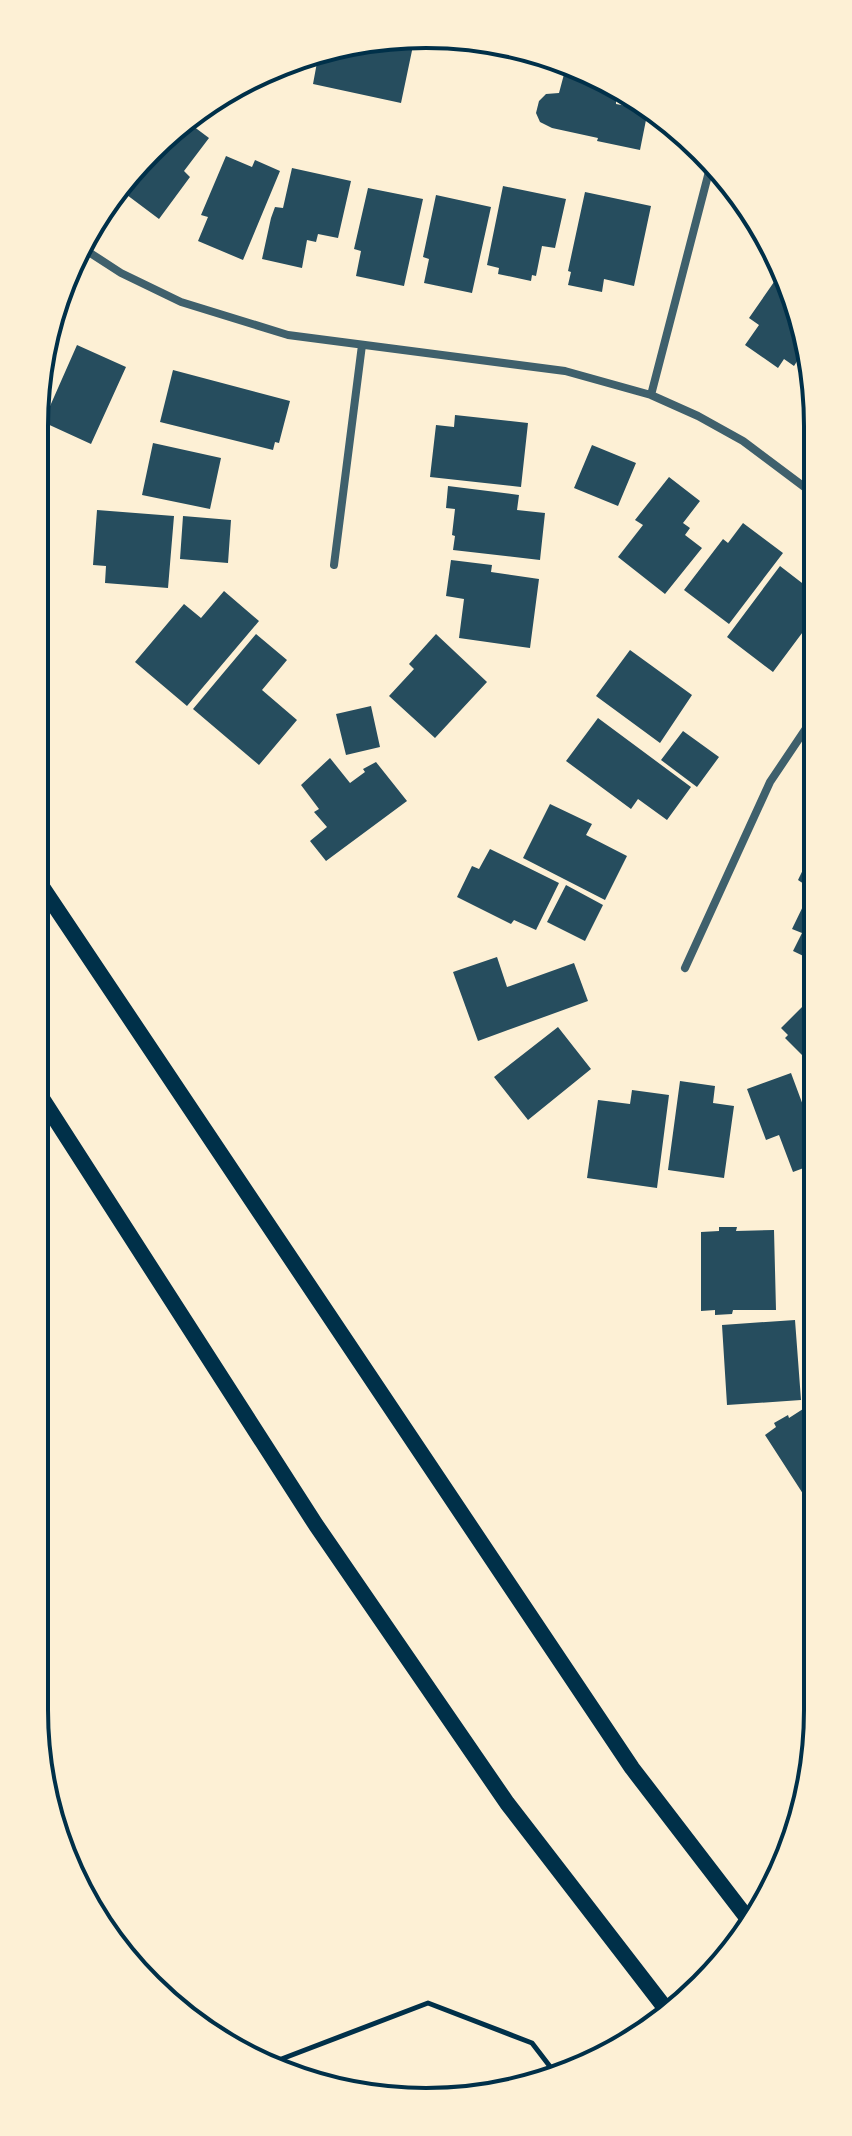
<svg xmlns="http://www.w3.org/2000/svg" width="852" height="2136" font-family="Spectral,serif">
<rect width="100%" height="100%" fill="#fdf0d5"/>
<!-- building -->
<path fill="#264d5e" d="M394 36 414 41 401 103 313 84 318 57Z
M567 63 616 87V104L648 110 640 150 597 141 598 138 552 128 540 122 536 113 539 101 546 94 559 93Z
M189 123 209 138 184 171 190 177 159 219 127 195 143 173 137 168 140 161Z
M226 156 252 167 255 160 280 171 243 260 198 241 208 217 201 215Z
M292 168 351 181 338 238 318 234 316 242 307 240 302 268 262 259 271 218 275 207 283 208Z
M503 186 566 199 555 248 542 246 536 276 532 275 531 281 498 274 499 268 487 265Z
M368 188 423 199 404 286 356 276 361 251 354 249Z
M585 192 651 206 634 286 604 279 602 292 568 285 571 272 568 271Z
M436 195 491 207 472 293 424 283 429 259 423 257Z
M783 269 806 347 794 366 784 359 778 368 745 345 759 325 749 318Z
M77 345 126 367 91 444 43 422Z
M47 348 53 352 43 375H42Z
M812 367 815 374V394L801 385Z
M173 370 290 401 279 443 275 442 273 450 160 422Z
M455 415 528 423 521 487 430 477 436 425 454 427Z
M153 443 221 458 210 509 142 495Z
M592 445 636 463 618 506 574 488Z
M669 477 700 501 683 523 690 528 685 535 702 548 665 594 618 557 643 525 635 520Z
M448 486 519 495 517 510 545 513 540 560 453 550 455 536 452 535 455 509 446 508Z
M97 510 174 516 168 588 105 583 106 566 93 565Z
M183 516 231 520 228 563 180 559Z
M743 523 783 553 729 624 684 590 723 539 728 543Z
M451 560 492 565 491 572 539 579 530 648 459 638 464 599 446 596Z
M780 566 815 593V604L805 617 811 621 773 672 727 637Z
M224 591 259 621 187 706 135 662 184 604 201 618Z
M256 634 287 660 262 690 297 720 259 765 193 709Z
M436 634 487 682 435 738 389 696 414 669 409 664Z
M630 650 692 695 660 743 596 696Z
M371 706 380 747 346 755 336 714Z
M598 718 691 787 667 820 638 799 631 809 566 761Z
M683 731 719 757 697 787 661 760Z
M330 758 350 783 365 772 363 769 376 762 407 801 326 861 310 841 327 827 314 812 319 809 301 785Z
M550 804 592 824 586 835 627 856 605 900 523 858Z
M490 849 559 883 536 930 514 920 511 924 457 897 472 866 479 869Z
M813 849 816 850V892L798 880Z
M566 885 603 905 585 941 547 922Z
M807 898 816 902V962L793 951 802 933 792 929Z
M497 957 507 987 574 963 588 1001 478 1041 453 972Z
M805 1004 812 1011 816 1007V1069L785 1038 788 1035 781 1028Z
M558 1027 591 1069 528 1120 494 1077Z
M791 1073 807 1116 816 1113 817 1163 793 1172 779 1135 766 1140 747 1089Z
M680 1081 715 1086 713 1103 734 1106 724 1178 668 1170Z
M632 1090 669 1095 657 1188 587 1178 598 1100 630 1104Z
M719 1227H737L736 1231 774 1230 776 1310H733L732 1314 715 1315V1310L701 1311V1232L719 1231Z
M795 1320 801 1400 727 1405 722 1325Z
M817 1400V1493L807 1500 765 1435 776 1427 774 1423 788 1415 789 1418Z"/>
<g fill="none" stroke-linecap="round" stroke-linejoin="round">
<!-- path -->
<path stroke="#003049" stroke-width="5" d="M271 2063 428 2003 532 2043 555 2073"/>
<!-- minor -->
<path stroke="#3f606c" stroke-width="8" d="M84 249 121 273 181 302 288 335 565 371 651 395 698 416 743 441 815 495
M651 395 712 160
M334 565 362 345
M685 968 770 782 815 715"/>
<!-- secondary -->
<path stroke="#003049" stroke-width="16" d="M34 875 632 1768 751 1923
M34 1086 316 1525 507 1803 669 2013"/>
</g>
<!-- crop -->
<path d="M0 0H852V2136H0ZM426 48H426A378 378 0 0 1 804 426V1710A378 378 0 0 1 426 2088H426A378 378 0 0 1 48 1710V426A378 378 0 0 1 426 48Z" fill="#fdf0d5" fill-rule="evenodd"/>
<path fill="none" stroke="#003049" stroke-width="4" d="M426 48H426A378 378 0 0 1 804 426V1710A378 378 0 0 1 426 2088H426A378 378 0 0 1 48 1710V426A378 378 0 0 1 426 48Z"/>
</svg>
